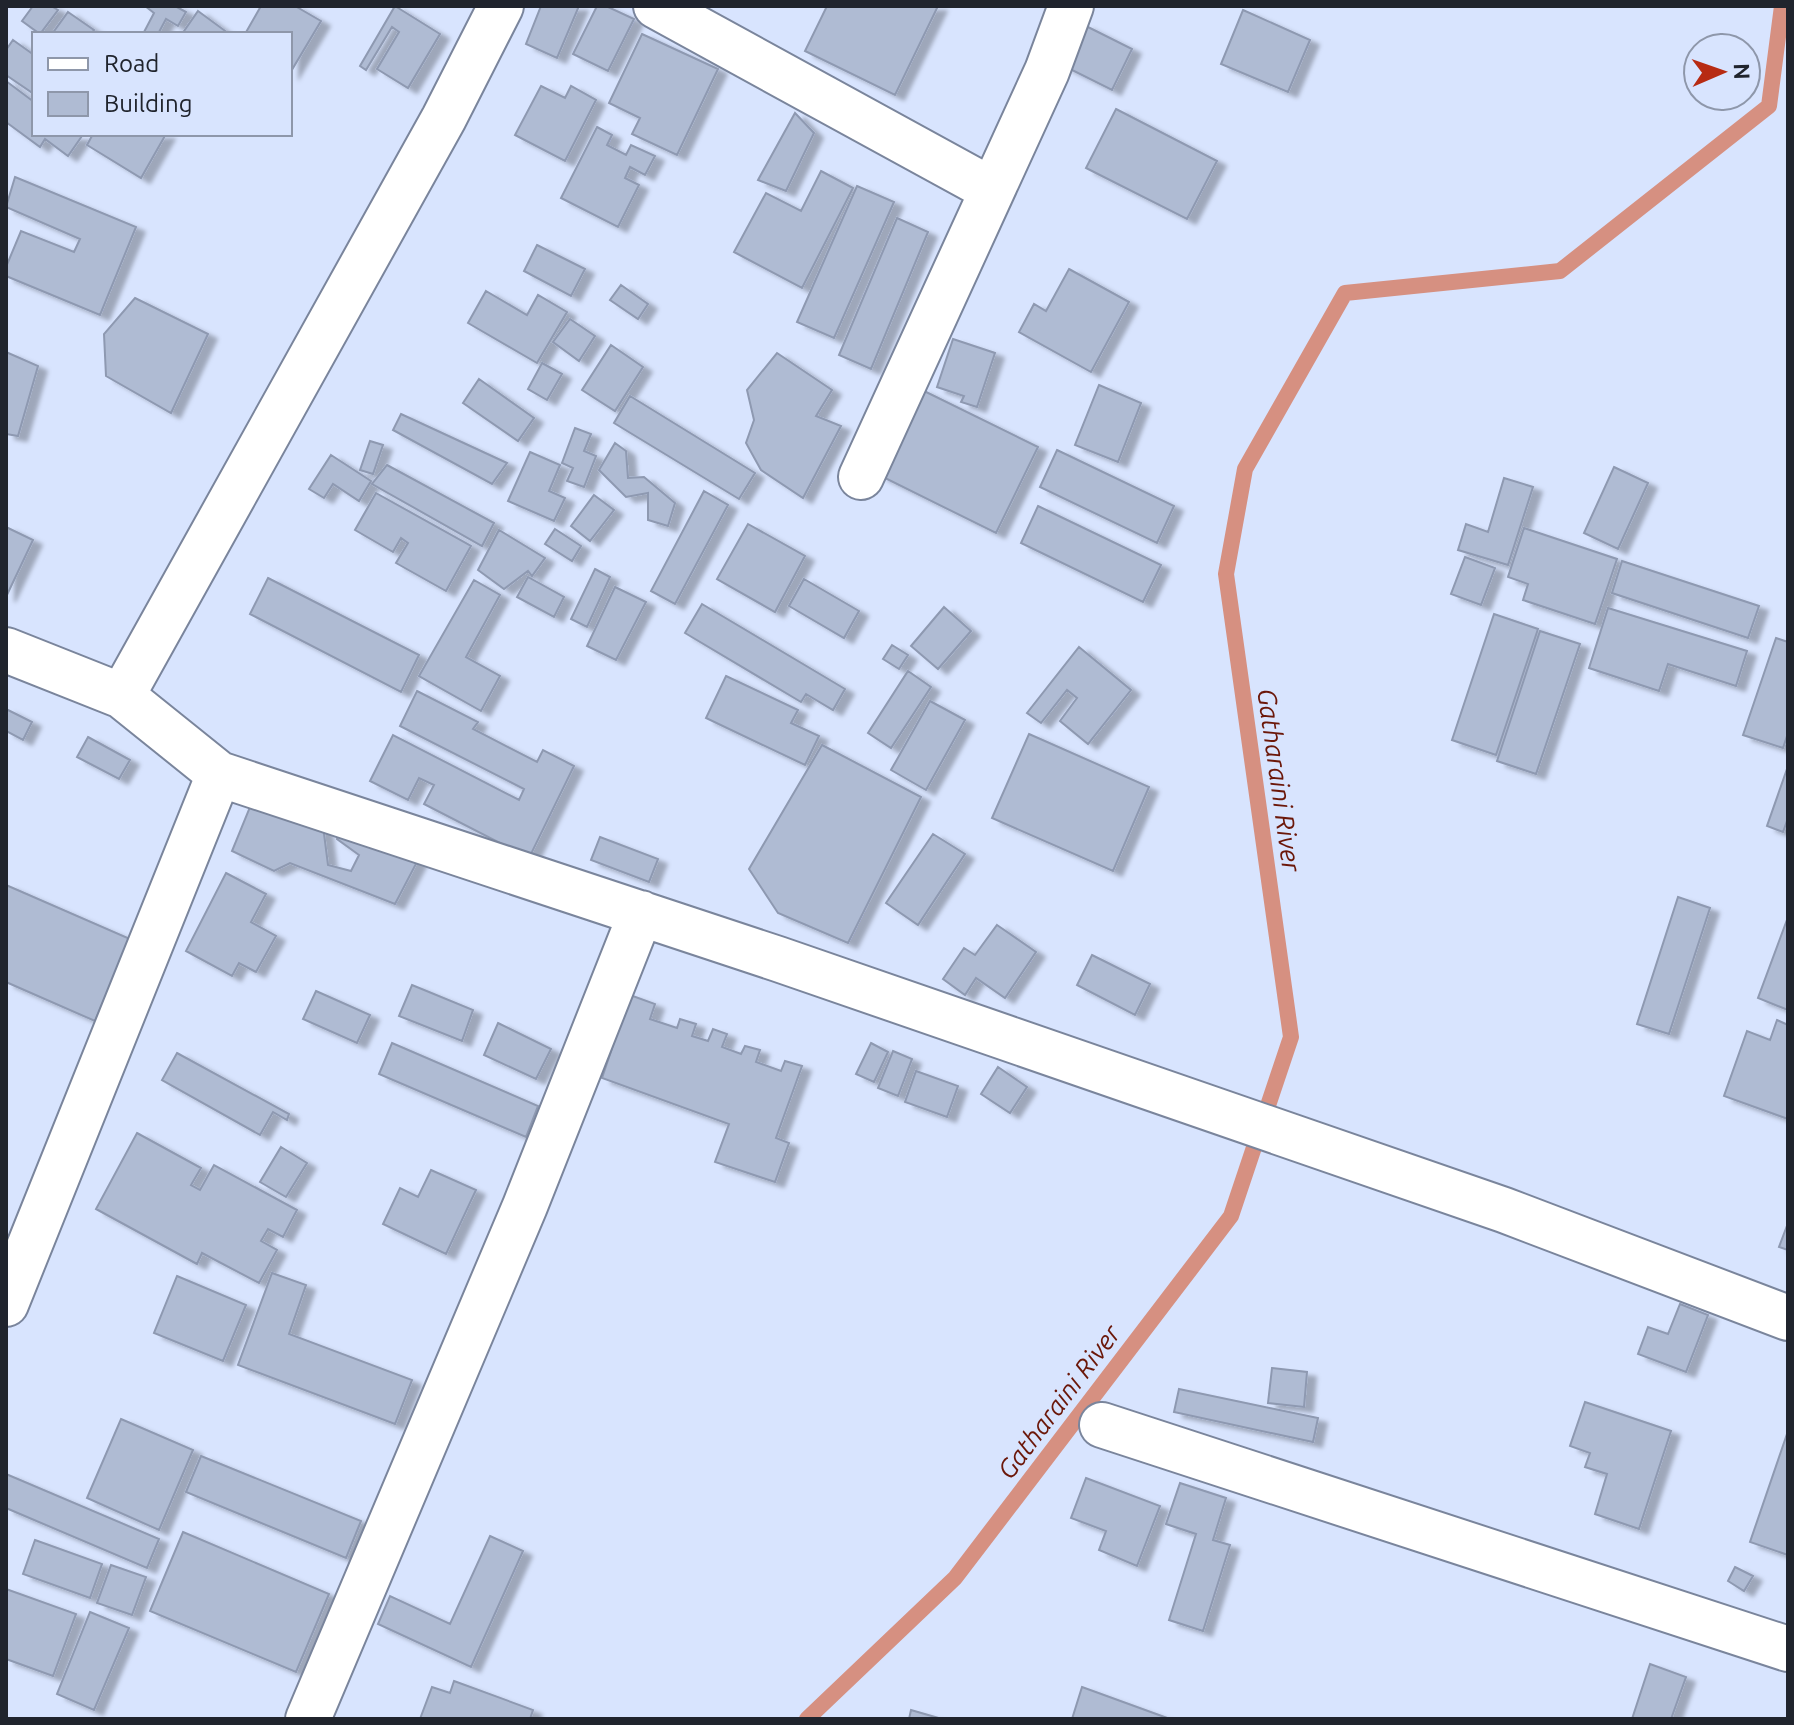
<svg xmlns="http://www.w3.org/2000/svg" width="1794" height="1725" font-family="Ubuntu,sans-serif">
<defs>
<filter id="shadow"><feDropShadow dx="9" dy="5" stdDeviation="2" flood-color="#0004"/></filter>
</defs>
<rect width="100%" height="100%" fill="#d8e4fe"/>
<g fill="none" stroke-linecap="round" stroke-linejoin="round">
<!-- stream -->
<path stroke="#d69081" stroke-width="16" d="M807 1719 955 1578 1231 1216 1291 1037 1226 574 1245 469 1345 293 1560 271 1769 106 1782 6"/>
</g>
<!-- building -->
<path fill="#afbbd3" stroke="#8e99b1" stroke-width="2" filter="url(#shadow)" d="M33 6H51L58 10 40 34 22 21Z
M145 6H175L186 12 178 26 166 19 158 34H143L154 13Z
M261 6H295L321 21 290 73V34H245Z
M395 6 440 34 408 88 377 69 399 32 392 27 366 70 360 66Z
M541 6H579L557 58 526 44Z
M597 6H606L634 19 608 71 573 54Z
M827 6H938L895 95 805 51Z
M1243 10 1310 40 1288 92 1221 64Z
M198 11 228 33 227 34H182Z
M68 12 94 30 91 34H52Z
M1084 25 1132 49 1112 90 1064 66Z
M642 34 718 69 677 155 632 134 640 118 609 103Z
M13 40 34 55V94L6 75V50Z
M6 81 34 102V134L82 136 68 156 45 139 40 147 6 122Z
M541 86 565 98 571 86 596 100 565 161 515 135Z
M1116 109 1217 161 1187 219 1086 168Z
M795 113 814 133 786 191 758 180Z
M597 127 612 135 607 145 626 155 631 145 655 156 645 175 630 167 625 178 639 185 618 227 561 198Z
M93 134H166L141 178 87 145Z
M821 171 853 188 802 288 734 252 766 193 801 211Z
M15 177 136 227 100 315 6 276V267L21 231 74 252 80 239 6 207Z
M857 186 894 202 834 338 797 322Z
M897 218 928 232 871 369 839 355Z
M537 245 585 269 571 296 524 271Z
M1069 269 1129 302 1091 372 1019 332 1034 304 1046 311Z
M621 285 648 304 638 319 610 300Z
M486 291 527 315 538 295 567 312 537 363 468 323Z
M135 298 208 334 171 413 106 376 104 334Z
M570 319 595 336 579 361 553 342Z
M953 339 995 353 977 407 961 402 964 396 937 387Z
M611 345 643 367 615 411 582 390Z
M6 352 38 366 18 436 6 434Z
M777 353 832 390 816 416 841 426 803 498 761 470 746 443 754 420 747 390Z
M542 363 562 374 547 400 528 389Z
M479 379 534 418 518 441 463 403Z
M1099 385 1141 403 1118 462 1075 445Z
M920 389 1038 447 996 533 879 475Z
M630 396 755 473 739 499 614 423Z
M401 414 507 463 492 484 393 430Z
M575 428 591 434 584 451 596 456 584 487 567 481 573 468 562 463Z
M370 441 383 445 373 474 360 470Z
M615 443 626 451 628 478 644 477 675 503 668 526 648 520V493L626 497 599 470Z
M1057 450 1174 506 1157 543 1040 487Z
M530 452 560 465 549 491 565 498 554 521 508 501Z
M331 455 371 481 359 501 333 484 324 498 309 489Z
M387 465 494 523 482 546 372 484Z
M1614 467 1648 483 1618 549 1584 533Z
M1504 478 1533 487 1508 565 1458 550 1466 524 1488 532Z
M704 491 728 505 675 604 651 591Z
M376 493 471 546 446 591 396 563 408 543 401 538 393 552 355 530Z
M594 495 614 510 590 541 571 526Z
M1038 506 1161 565 1143 602 1021 543Z
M748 524 805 556 775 612 717 579Z
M6 527 33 540 6 597Z
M1524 528 1617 559 1595 624 1523 600 1528 584 1508 577Z
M555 529 581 546 572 561 545 544Z
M499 530 545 558 532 576 528 571 504 589 478 570Z
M1465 557 1495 568 1481 605 1451 594Z
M1622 561 1759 606 1748 638 1612 593Z
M595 569 610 577 587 627 571 619Z
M528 577 564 597 554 617 517 597Z
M268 578 419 655 401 692 250 614Z
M804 579 859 611 844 638 789 606Z
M474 580 500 595 466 657 500 676 481 711 419 676Z
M615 587 646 602 616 660 587 646Z
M702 604 845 689 833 710 806 694 801 702 685 633Z
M944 607 971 631 938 669 911 646Z
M1608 608 1747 651 1736 686 1668 664 1659 691 1589 668Z
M1494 614 1538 629 1496 755 1452 740Z
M1540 631 1580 644 1536 774 1497 761Z
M1776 638 1788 642V733L1783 748 1743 735Z
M892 645 908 655 899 669 883 659Z
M1079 647 1131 690 1088 744 1060 721 1077 698 1067 690 1041 723 1027 713Z
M908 671 931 687 891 748 868 733Z
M726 676 798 710 791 723 819 736 805 765 706 718Z
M417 691 478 722 473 729 537 762 543 750 574 766 529 858 424 804 434 785 419 778 408 800 370 781 393 735 519 800 524 789 400 726Z
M930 701 965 720 926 790 891 770Z
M6 709 32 722 23 740 6 731Z
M1029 734 1149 787 1113 871 992 818Z
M88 737 130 760 119 779 77 757Z
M822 745 921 797 848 943 778 913 749 869Z
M1788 766V818L1783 832 1767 826Z
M257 790 322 818 328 865 351 871 359 855 337 839 342 822 418 860 395 904 290 863 274 871 232 851Z
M933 834 965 854 918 925 886 903Z
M600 837 658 859 649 882 591 860Z
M226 873 266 894 251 922 276 936 256 972 239 963 232 976 186 951Z
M6 885 130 939 95 1021 6 982Z
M1678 897 1710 908 1669 1034 1637 1024Z
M1788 917V1010L1758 998Z
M997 925 1036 952 1005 998 976 978 965 995 943 979 964 948 975 955Z
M1092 955 1150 984 1135 1015 1077 985Z
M412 985 473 1010 462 1041 399 1016Z
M316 991 370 1015 357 1043 303 1019Z
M630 995 655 1004 650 1019 677 1028 680 1019 696 1024 692 1036 708 1041 713 1029 727 1034 722 1047 741 1054 745 1046 760 1050 756 1062 781 1071 785 1061 802 1066 776 1138 789 1143 775 1182 715 1162 729 1124 602 1078Z
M1777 1020 1788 1025V1119L1724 1096 1747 1031 1770 1040Z
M498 1023 551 1049 536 1079 484 1055Z
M392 1043 538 1106 526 1137 379 1074Z
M871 1043 888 1052 874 1082 856 1074Z
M893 1051 912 1059 898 1096 878 1088Z
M177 1053 289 1114 287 1120 273 1112 260 1135 162 1080Z
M998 1067 1027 1087 1010 1113 981 1094Z
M916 1071 958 1086 947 1117 905 1102Z
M137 1133 201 1168 191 1185 200 1190 214 1165 297 1210 283 1237 268 1229 261 1241 277 1250 259 1283 202 1253 197 1264 96 1209Z
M281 1147 307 1163 286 1197 260 1182Z
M431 1170 476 1190 446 1254 383 1224 400 1188 418 1197Z
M1788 1223V1250L1779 1247Z
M272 1273 306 1285 289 1334 412 1380 395 1424 238 1365Z
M177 1276 246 1305 223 1361 154 1333Z
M1680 1304 1708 1315 1686 1372 1638 1354 1648 1327 1668 1334Z
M1272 1368 1307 1372 1304 1407 1268 1403Z
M1179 1389 1318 1418 1313 1442 1174 1412Z
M1585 1402 1671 1431 1639 1529 1595 1514 1607 1474 1585 1467 1590 1453 1570 1446Z
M121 1419 193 1450 159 1530 87 1498Z
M1788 1431V1555L1750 1542Z
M201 1456 361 1521 346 1558 186 1492Z
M6 1474 159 1539 147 1568 6 1508Z
M1086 1478 1160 1506 1137 1566 1099 1550 1106 1531 1071 1518Z
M1180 1483 1226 1498 1213 1540 1230 1545 1203 1631 1169 1620 1196 1534 1166 1524Z
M183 1532 329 1594 296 1672 150 1611Z
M490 1536 523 1551 471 1667 378 1624 390 1596 450 1624Z
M35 1540 102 1564 90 1598 23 1574Z
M111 1565 146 1577 132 1615 97 1603Z
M1735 1567 1753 1576 1744 1591 1728 1581Z
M6 1589 76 1614 53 1676 6 1659Z
M90 1612 129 1628 94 1710 57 1694Z
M1650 1664 1686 1677 1671 1719H1632Z
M454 1681 533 1710 530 1719H420L432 1687 450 1693Z
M1082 1687 1170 1719H1072Z
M911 1710 942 1719H909Z"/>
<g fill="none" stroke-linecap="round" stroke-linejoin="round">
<defs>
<path id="minor" d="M656 6 992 190
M861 477 1047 71 1071 6
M6 650 122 696 219 774 778 959 1504 1210 1788 1318
M122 696 444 118 501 6
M6 1304 219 774
M1102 1425 1788 1649
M308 1719 525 1206 641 913"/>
</defs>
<!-- minor casing -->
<use href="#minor" stroke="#7a859c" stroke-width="48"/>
<!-- minor -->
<use href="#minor" stroke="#fff" stroke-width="44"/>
</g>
<g text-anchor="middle" stroke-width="7" stroke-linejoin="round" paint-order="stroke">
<!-- water labels -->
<g font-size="26" font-style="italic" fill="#6b1709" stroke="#d8e4fe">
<text transform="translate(1279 780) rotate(82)" y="9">Gatharaini River</text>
<text transform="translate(1059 1402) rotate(-53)" y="9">Gatharaini River</text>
</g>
</g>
<!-- border -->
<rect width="1794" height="1725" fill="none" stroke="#20242d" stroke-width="16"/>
<!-- legend -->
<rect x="32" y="32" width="260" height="104" fill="#d8e4fe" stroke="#8e97aa" stroke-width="2"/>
<rect x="48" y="58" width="40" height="12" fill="#ffffff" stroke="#8e97aa" stroke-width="2"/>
<text x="104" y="72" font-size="24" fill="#20242d">Road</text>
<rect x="48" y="92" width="40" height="24" fill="#afbbd3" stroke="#8e97aa" stroke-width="2"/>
<text x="104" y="112" font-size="24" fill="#20242d">Building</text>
<!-- north arrow -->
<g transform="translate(1722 72) rotate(88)"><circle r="38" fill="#d8e4fe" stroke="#8e97aa" stroke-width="2"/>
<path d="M0-6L14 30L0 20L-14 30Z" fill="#b72b13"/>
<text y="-12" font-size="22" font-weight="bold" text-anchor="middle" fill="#20242d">N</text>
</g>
</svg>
